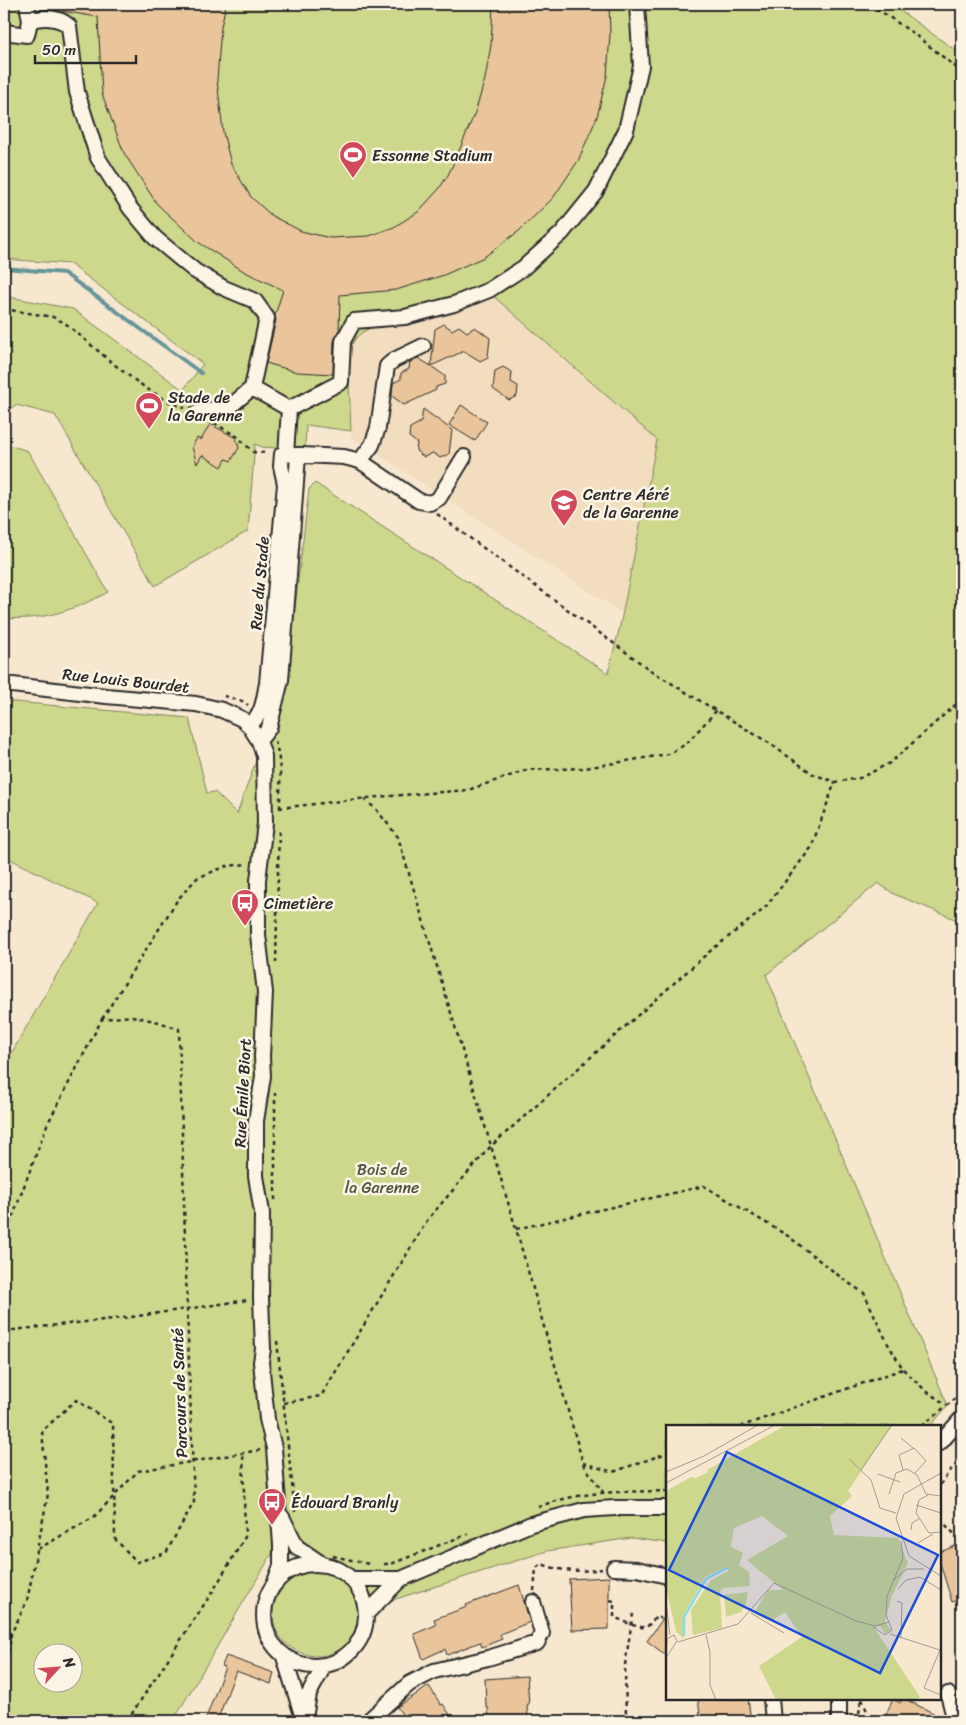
<svg xmlns="http://www.w3.org/2000/svg" width="966" height="1725" font-family="Sriracha,sans-serif">
<rect width="100%" height="100%" fill="#f7e7cf"/>
<filter id="ink" filterUnits="userSpaceOnUse"><feTurbulence type="fractalNoise" baseFrequency=".02" numOctaves="2"/><feDisplacementMap in="SourceGraphic" scale="10" xChannelSelector="R" yChannelSelector="G"/><feConvolveMatrix kernelMatrix="1 2 1 2 8 2 1 2 1" color-interpolation-filters="sRGB"/></filter>
<g filter="url(#ink)">
<!-- built -->
<path fill="#f3ddbf" d="M491 293 657 440 622 613 351 437 348 356 351 344 356 336 363 330 371 328 423 320 442 314Z"/>
<!-- green -->
<path fill="#cdd88c" stroke="#7c825c" fill-rule="evenodd" d="M4 4H891L962 55V922L894 894 878 883 766 975 948 1406 930 1426H667V1543L631 1538 547 1551 380 1604 353 1589C361 1602 363 1622 354 1636 322 1681 254 1642 278 1595 282 1589 286 1582 293 1578 301 1573 309 1572 318 1570L276 1547 173 1721H4V1066L98 903 12 860 4 851V701L189 718 207 793 215 792 237 814 287 674 309 489 315 483 608 673 620 626 657 440 491 294 442 314 423 320 371 328C357 333 352 341 348 356L351 431 306 425 305 450 262 447 255 444 248 531 155 586 55 415 16 405 4 412V296L73 309 183 390 203 364 70 264 4 259ZM42 1652H72V1682H42Z
M12 446 28 451 108 592C75 610 42 621 4 618V451Z"/>
<g fill="none" stroke-linecap="round" stroke-linejoin="round">
<!-- stream -->
<path stroke="#65959b" stroke-width="4" d="M4 268 64 273 201 373"/>
</g>
<!-- building -->
<path fill="#eac59b" stroke="#2b2b2b" d="M55 4H226L221 27 217 80 223 132 231 164 251 197 272 216 301 231 330 238 369 236 394 227 418 212 439 189 448 175 457 156 476 110 485 79 491 45 493 4H609L610 34 607 76 597 117 578 161 553 198 519 231 484 257 444 275 396 290 340 295 339 330 334 341 333 374 297 372 266 363 276 320 275 315 283 290 245 272 198 242 157 204 124 153 102 94 98 17 55 10Z
M444 324 452 330 459 326 467 332 475 327 490 338 488 357 480 361 464 351 431 366 445 376V384L436 387V390L404 405 392 396 393 383 401 379V373L409 369 410 362 418 358 431 366 435 329Z
M503 367 512 372 511 382 518 386 517 396 509 400 493 389 495 371Z
M461 405 487 422 475 441 449 425Z
M423 409 452 430 449 454 440 458 433 453 424 457 416 451 417 443 409 437 410 428 421 422Z
M210 424 236 438 239 448 231 461 226 459 222 467 202 455 197 464 192 447 197 438 201 440Z
M955 1546 962 1566V1599L952 1602 940 1563V1552Z
M609 1577V1629L572 1630 569 1579Z
M519 1585 530 1622 500 1634 502 1639 482 1647 480 1642 447 1655 445 1649 423 1659 414 1634 436 1625 434 1619 467 1607 466 1605Z
M667 1613V1656L647 1641Z
M226 1656 274 1673 271 1684 236 1671 217 1721H205L225 1667 222 1666Z
M527 1676 529 1704 527 1705 528 1721H489L488 1707H486L485 1679Z
M429 1686 441 1705 443 1704 454 1721H407L397 1707Z
M698 1699H748L751 1721H701Z
M893 1699 900 1703 902 1699H905L935 1714 931 1721H900L886 1714Z"/>
<g fill="none" stroke-linecap="round" stroke-linejoin="round">
<defs>
<path id="minor" d="M27 4 30 21
M4 32 27 35 30 21C42 16 59 17 69 26L77 92 98 158 130 208 155 238 195 271 224 288 255 301 267 318 252 388 289 409
M197 413 232 405 252 388
M286 455 289 409 341 382 343 341 354 321 405 317 454 304 489 290 523 268 562 233 596 191 626 130 641 66 637 4
M360 461 372 445 378 428 387 366 394 360 423 346
M4 684 106 696 196 704 222 710 242 719 250 727 259 741 264 756 265 823 258 880V935L265 992 262 1057 263 1076 256 1121V1176L262 1213 261 1298 263 1349 261 1362 267 1419 274 1448 281 1545V1566L274 1584
M249 726C264 711 263 703 267 683L285 484 281 466 282 454 344 457 360 461 419 501 430 503 439 498 464 457
M259 741 269 728 281 680 298 456
M940 1443 962 1418
M282 1517 297 1547 322 1564
M264 1615a51 51 0 1 1 102 0a51 51 0 1 1-102 0Z
M614 1568 637 1569 667 1576
M351 1579H401
M366 1614 401 1579 531 1524 584 1510 615 1508H667
M284 1657 304 1721
M948 1694 955 1721
M771 1699 773 1721
M839 1699V1721
M305 1718 309 1694 324 1666
M368 1721 409 1684 434 1671 488 1658 537 1643 542 1633 533 1602"/>
</defs>
<!-- minor casing -->
<use href="#minor" stroke="#2b2b2b" stroke-width="18"/>
<!-- path -->
<path stroke="#2b2b2b" stroke-width="2.5" stroke-dasharray="4 4" stroke-linecap="butt" d="M870 4 914 34 962 72
M4 309 53 317 65 323C97 349 146 396 185 408
M214 423 238 437 253 452 268 453
M437 514 653 672 769 743 813 774 835 782 860 778 890 763 962 699
M224 696 242 701 248 705
M275 741C282 763 280 786 280 808
M364 799 376 809 398 837 516 1229 583 1463 613 1472 667 1453
M279 808 377 797 468 790 527 770 585 768 668 754 686 744 716 711
M276 963 279 828
M102 1019 178 899 197 878 227 866 248 864
M275 1200V1093
M516 1229 704 1186 788 1236 847 1282 864 1293 888 1344 903 1369 742 1426
M4 1240 47 1125 102 1019 132 1016 159 1022 179 1029 187 1308 194 1502 166 1553 137 1562 115 1539 113 1424 76 1400 42 1431 48 1494 27 1601 11 1634 7 1663 4 1673
M4 1331 131 1317 248 1300
M277 1341 295 1512
M903 1369 926 1391 948 1406
M284 1403 321 1396 428 1219 491 1146 709 952 764 909 811 848 835 782
M922 1426 962 1393
M583 1464 603 1492
M940 1485 949 1472 962 1458
M538 1507C582 1490 621 1492 667 1491
M940 1519 962 1542
M38 1549 94 1517 138 1471 260 1450
M333 1556 369 1564
M384 1564H391L468 1534
M534 1591 536 1568 542 1564C561 1572 582 1572 602 1569
M610 1600 614 1601V1617L632 1625 646 1628 657 1616 661 1619
M862 1699 871 1721
M127 1721 213 1591 245 1537 243 1452
M626 1721 625 1665 633 1614
M858 1721 861 1699"/>
<!-- minor -->
<use href="#minor" stroke="#fcf5e5" stroke-width="14"/>
</g>
</g>
<!-- icons -->
<defs>
<symbol id="stadium-pin" viewBox="-11 -11 22 30"><path d="M0 17L-7.5 6A9.5 9.5 0 1 1 7.5 6Z" fill="#d1495b" stroke="#fcf5e5"/><path d="M0-5a6.5 5 0 1 0 0 10a6.5 5 0 1 0 0-10ZM-3.5-1.8h7v3.6h-7Z" fill="#fff"/></symbol>
<symbol id="school-pin" viewBox="-11 -11 22 30"><path d="M0 17L-7.5 6A9.5 9.5 0 1 1 7.5 6Z" fill="#d1495b" stroke="#fcf5e5"/><path d="M0-5L7-2L0 1L-7-2ZM-4 1L0 2.5L4 1V4Q0 6-4 4Z" fill="#fff"/></symbol>
<symbol id="bus-pin" viewBox="-11 -11 22 30"><path d="M0 17L-7.5 6A9.5 9.5 0 1 1 7.5 6Z" fill="#d1495b" stroke="#fcf5e5"/><path d="M-5-6H5V4H4V6H2V4H-2V6H-4V4H-5ZM-3.5-4V0h7V-4ZM-3.5 1.2v1.5H-2V1.2ZM2 1.2v1.5H3.5V1.2Z" fill="#fff"/></symbol>
</defs>
<g fill-rule="evenodd">
<use href="#stadium-pin" x="337" y="139" width="32" height="43"/>
<use href="#stadium-pin" x="133" y="390" width="32" height="43"/>
<use href="#school-pin" x="548" y="487" width="32" height="43"/>
<use href="#bus-pin" x="229" y="887" width="32" height="43"/>
<use href="#bus-pin" x="256" y="1486" width="32" height="43"/>
</g>
<g text-anchor="middle" stroke-width="5" stroke-linejoin="round" paint-order="stroke">
<!-- poi labels -->
<g font-size="16" fill="#2b2b2b" stroke="#fcf5e5" text-anchor="start">
<text x="372" y="161">Essonne Stadium</text>
<text x="168" y="403">Stade de<tspan x="168" dy="18">la Garenne</tspan></text>
<text x="583" y="500">Centre Aéré<tspan x="583" dy="18">de la Garenne</tspan></text>
<text x="264" y="909">Cimetière</text>
<text x="291" y="1508">Édouard Branly</text>
</g>
<!-- street labels -->
<g font-size="16" fill="#2b2b2b" stroke="#fcf5e5">
<text transform="translate(259 583) rotate(-85)" y="6">Rue du Stade</text>
<text transform="translate(126 680) rotate(6)" y="6">Rue Louis Bourdet</text>
<text transform="translate(242 1093) rotate(-87)" y="6">Rue Émile Biort</text>
<text transform="translate(179 1393) rotate(-92)" y="6">Parcours de Santé</text>
</g>
<!-- park labels -->
<g font-size="16" fill="#545643" stroke="#fcf5e5">
<text x="382" y="1175">Bois de<tspan x="382" dy="18">la Garenne</tspan></text>
</g>
</g>
<!-- overview -->
<g transform="translate(666 1425)">
<rect width="275" height="275" fill="#f7e7cf"/>
<path d="M120 0 154 3 159 0H226L182 66 186 71 164 91 168 110 232 113 242 138 226 171 219 197 225 205 219 209 214 201 209 204 254 272 250 275H110L93 241 136 212 119 187 105 196 88 188 102 165H117L81 135 122 111 96 91 68 103 65 122 77 128 73 140 83 147 84 161 57 163 54 167 56 203 27 210 25 185 45 155 62 146 60 142 39 152 17 191V213L10 206 0 162V66L25 52 30 53 42 47 41 45ZM82 167 80 179 75 187 60 192 58 170Z" fill="#cdd88c"/>
<path fill="none" stroke="#8bdce5" stroke-width="2.5" d="M18 211V192L40 154 61 143"/>
<path fill="none" stroke="#a59c8d" stroke-width="1" d="M147 0H163M235 13 247 23M183 34 205 55 214 83 230 88M195 45 226 0M237 45 233 30 248 23 260 36 249 48M0 47 38 31 92 0M275 48 238 69 230 93 243 131 275 151M212 49 234 57M0 58 109 0M223 69 230 48 241 44 251 50 260 69 275 71M262 70 253 75 250 88 263 108 275 107M250 80 275 88M245 105 246 98 253 94M252 118 267 109M228 155 241 144H258M232 164 240 155 254 152 275 165M231 176 236 178 235 212M0 177 4 210M85 188 118 208M207 202 219 210 226 205 220 190 221 171 237 133 235 116M224 209 274 225M40 210 44 227V260L50 275M12 217 72 199 108 158 190 196 209 201 223 197M274 225 258 263 275 270M0 230 1 214 8 210 11 216 0 233"/>
<path fill="#1d4ed8" fill-opacity="0.15" stroke="#1d4ed8" stroke-width="2.5" d="M61 27 272 130 214 248 3 145Z"/>
<rect width="275" height="275" fill="none" stroke="#2b2b2b" stroke-width="2.5"/>
</g>
<!-- margin -->
<rect width="966" height="1725" fill="none" stroke="#fcf5e5" stroke-width="20"/>
<rect x="10" y="10" width="946" height="1705" fill="none" stroke="#2b2b2b" stroke-width="2" filter="url(#ink)"/>
<!-- north arrow -->
<g transform="translate(58 1668) rotate(64)"><circle r="24" fill="#fcf5e5" stroke="#a8a49b"/>
<path d="M0-4L9 19L0 12L-9 19Z" fill="#d1495b"/>
<text y="-8" font-size="14" font-weight="bold" text-anchor="middle" fill="#2b2b2b">N</text>
</g>
<!-- scale -->
<path d="M35 55v8h101v-8" fill="none" stroke="#2b2b2b" stroke-width="2.5"/>
<text x="42" y="55" font-size="15" fill="#2b2b2b" stroke="#fcf5e5" stroke-width="4" paint-order="stroke">50 m</text>
</svg>
